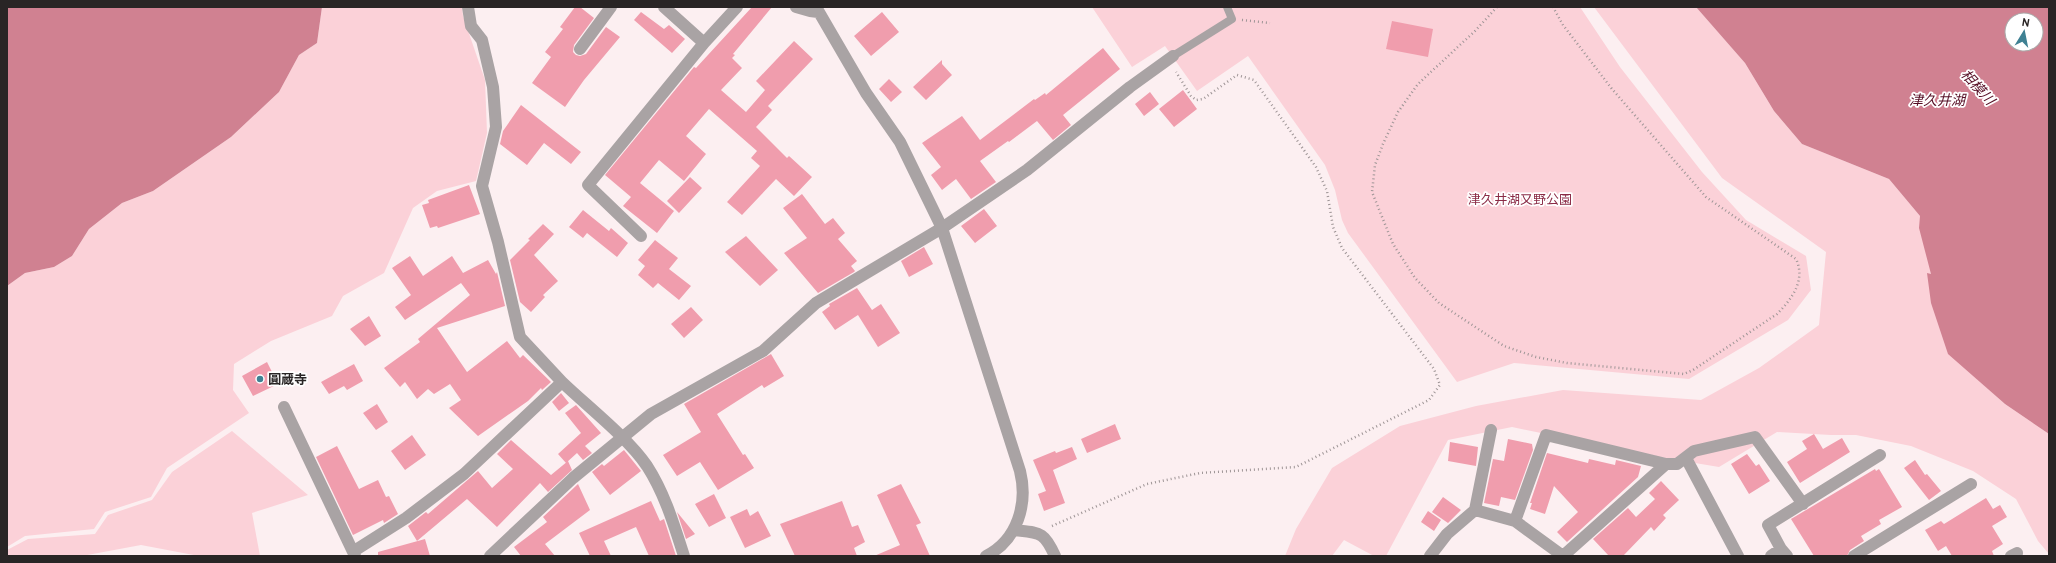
<svg xmlns="http://www.w3.org/2000/svg" width="2056" height="563" font-family="Overpass,'Noto Sans JP',sans-serif">
<rect width="100%" height="100%" fill="#fceff1"/>
<!-- green -->
<path fill="#fbd1d8" d="M322 7H462L463 16 485 80 487 133 476 181 437 191 413 208 384 273 343 296 332 316 271 341 234 364 233 390 249 413 167 468 151 497 105 512 94 529 25 536 7 547V286L25 273 54 267 72 256 89 229 122 203 153 191 231 137 279 92 299 55 317 43Z
M1092 7H1580L1620 67 1702 172 1746 220 1806 256 1811 290 1788 320 1689 379 1514 363 1457 382 1348 233 1342 220 1335 190 1325 165 1248 56 1197 91 1165 46 1132 67Z
M1594 7H1696L1745 63 1774 111 1802 144 1889 179 1920 216 1977 379 2005 404 2049 434V554L2038 541 2016 499 1973 471 1911 446 1856 435H1831L1777 432 1719 467 1647 455 1512 427 1448 440 1386 556H1374L1344 540 1332 556H1285L1296 529 1332 468 1400 426 1476 406 1563 390 1701 400 1759 368 1819 325 1826 252 1722 178Z
M232 431 308 495 252 513 260 556H199L141 545 82 556H7V550L28 539 95 534 108 515 152 500 172 472Z"/>
<!-- water -->
<path fill="#d08191" fill-rule="evenodd" d="M7 7H322L317 43 299 55 279 92 231 137 153 191 122 203 89 229 72 256 54 267 25 273 7 286Z
M1696 7H2049V434L2005 404 1948 354 1931 303 1927 273 1931 274 1919 228 1920 216 1889 179 1802 144 1774 111 1745 63ZM2012 20H2036V44H2012Z"/>
<!-- building -->
<path fill="#f09dad" d="M575 7H580L594 18 574 45 573 52 576 55 580 56 586 54 606 27 620 37 584 80 565 107 532 83 551 57 545 52 563 29 560 27Z
M752 7H772L733 54 735 55 732 58 742 68 721 90 746 112 765 90 756 81 794 41 813 59 768 106 772 110 756 127 787 158 789 156 812 177 794 196 776 179 742 215 727 202 760 166 751 158 757 151 709 109 686 136 706 154 684 181 659 160 640 183 674 211 657 233 623 206 631 197 605 175 694 67 696 68Z
M641 12 664 29 669 25 685 39 672 53 634 20Z
M882 12 899 32 871 56 854 36Z
M1392 21 1433 29 1428 57 1386 49Z
M1103 48 1120 69 1063 115 1071 125 1053 140 1037 121 1009 142 1008 141 980 161 996 182 971 199 956 179 942 190 931 175 941 167 922 143 962 116 980 140 1034 99 1035 100 1045 93 1046 95Z
M942 60V64L952 75 926 100 913 87Z
M889 79 902 92 891 102 879 89Z
M1183 90 1197 109 1174 127 1159 109Z
M1150 92 1159 104 1144 116 1135 104Z
M521 105 581 152 571 164 544 143 527 165 500 144 503 131Z
M690 177 702 188 679 213 667 201Z
M469 185 480 214 438 228 437 226 430 228 422 205 429 203 428 200Z
M802 194 825 224 833 218 845 233 838 239 857 261 851 266 855 271 854 272 818 293 784 253 807 238 783 208Z
M984 209 997 226 975 243 961 226Z
M583 210 609 231 611 228 628 243 617 257 587 233 583 238 569 227Z
M543 224 554 234 534 255 558 281 543 295 545 297 531 312 520 302 510 260 530 240 528 239Z
M746 236 778 270 760 286 725 252Z
M655 240 678 258 669 269 691 286 679 300 658 283 653 288 638 275 645 266 638 260Z
M924 247 933 264 909 277 901 261Z
M410 256 423 276 452 256 463 273 488 260 496 274 497 272 505 306 437 328 467 372 507 341 520 358 523 355 551 382 542 390 541 388 528 401 478 436 449 408 461 400 450 384 434 394 428 389 417 399 405 382 400 387 384 368 420 342 418 339 470 295 461 283 405 320 395 307 411 295 392 268Z
M857 288 872 310 881 304 900 333 878 347 858 315 835 330 822 312 830 306 829 304Z
M691 307 703 320 684 338 671 324Z
M369 316 381 336 365 346 350 329Z
M771 354 784 376 764 388 762 385 717 414 743 455 745 454 754 468 718 490 700 462 677 476 663 455 701 432 684 404Z
M267 362 278 384 253 396 242 376Z
M354 364 363 381 347 390 344 386 329 394 321 382Z
M561 393 569 403 559 411 552 402Z
M377 404 388 422 376 430 363 413Z
M576 405 601 433 585 446 592 453 583 460 577 453 566 463 558 454 581 433 565 413Z
M1115 424 1121 439 1087 453 1081 439Z
M1814 434 1823 449 1842 438 1850 452 1800 483 1787 462 1807 449 1802 441Z
M412 435 426 455 405 470 391 451Z
M1508 439 1532 444 1533 450 1515 500 1501 497 1499 506 1484 503 1493 459 1504 461Z
M511 440 551 475 568 461 572 470 548 492 540 483 497 527 467 499 417 541 408 526 426 512 428 514 478 471 492 488 513 469 497 454Z
M1450 442 1478 447 1476 466 1448 461Z
M337 446 359 489 378 480 386 497 389 496 398 514 384 523 383 520 353 535 316 457Z
M1072 447 1077 459 1053 470 1065 503 1044 511 1038 494 1046 491 1033 460 1055 451 1056 453Z
M624 450 641 471 610 495 592 472 602 464 604 466Z
M1547 453 1588 463 1589 459 1615 465 1616 460 1641 466 1638 477 1567 542 1557 532 1578 512 1554 486 1545 514 1530 509 1532 503H1530Z
M1747 454 1756 466 1759 464 1770 481 1749 494 1731 464Z
M1915 460 1925 475 1927 474 1941 491 1929 500 1904 468Z
M1875 469 1876 471 1879 469 1902 507 1879 520 1881 524 1861 536 1864 541 1850 550 1847 556H1814L1791 519Z
M1661 481 1679 500 1663 515 1666 518 1654 531 1651 527 1623 556H1609L1593 539 1628 508 1636 517 1655 499 1649 493Z
M578 484 590 510 545 544 555 556H521L514 547 547 522 543 517Z
M901 484 921 523 916 525 930 556H874L900 545 877 495Z
M714 494 726 518 709 527 695 504Z
M1443 497 1461 510 1448 523 1432 512Z
M1986 498 1993 509 2000 505 2007 517 1992 526 2003 544 1992 551 1994 556H1952L1946 546 1938 551 1925 530 1941 521 1944 524Z
M651 501 660 521 664 519 676 556H649L636 527 604 541 611 556H590L579 533Z
M842 501 852 527 858 525 865 542 854 548 857 556H795L780 524Z
M747 509 750 516 758 511 771 536 745 548 730 517Z
M1428 511 1441 520 1434 531 1421 522Z
M677 512 695 534 686 539Z
M425 539 430 556H378V552Z"/>
<g fill="none" stroke-linecap="round" stroke-linejoin="round">
<!-- path -->
<path stroke="#9e9596" stroke-width="2.5" stroke-dasharray="1 3" stroke-linecap="butt" d="M1497 7 1475 31 1418 84 1398 112 1383 144 1375 165 1372 192 1393 244 1415 278 1439 303 1504 346 1536 357 1567 363 1684 374 1693 370 1777 314C1792 299 1806 280 1796 259L1706 197 1612 89 1563 25 1553 7
M1242 20 1270 23
M1052 526 1147 484 1200 473 1296 467 1429 400 1440 385 1434 369 1342 248 1333 227 1327 191 1316 167 1254 80 1237 75 1203 99 1196 100 1191 96 1176 72"/>
<!-- lane -->
<path stroke="#a9a3a4" stroke-width="8" d="M1173 56 1232 19 1227 7"/>
<!-- street -->
<path stroke="#a9a3a4" stroke-width="12" d="M468 7 471 26 482 40 493 87 496 127 482 186 498 242 520 337 562 382
M664 7 704 43
M796 7 810 11 818 12
M816 7 866 93 900 142 942 228 1020 471C1028 503 1018 540 986 556
M580 49 611 7
M641 236 588 185 704 43 737 7
M284 407 355 556
M1686 458 1738 556
M1475 510 1515 521 1563 556
M1515 521 1546 435 1666 464H1677L1694 451 1755 437 1803 504
M1014 530C1040 533 1044 531 1055 556
M354 551 406 518 464 474 562 382C588 407 627 437 647 466 665 494 674 525 684 556
M490 556 573 478 651 414 763 351 816 303 942 228 1027 170 1130 87 1173 56
M1430 556 1447 534 1475 510 1491 430
M1563 556 1666 464
M1771 556 1781 549
M1787 556 1781 549 1768 525 1880 455
M1854 556 1971 484
M2011 556 2017 553"/>
</g>
<!-- markers -->
<circle fill="#3f8193" stroke="#fff" stroke-width="1.5" cx="260" cy="379" r="4"/>
<g text-anchor="middle" stroke-width="3.5" stroke-linejoin="round" paint-order="stroke">
<!-- park labels -->
<g font-size="13" fill="#8a2b46" stroke="#fff">
<text x="1520" y="204">津久井湖又野公園</text>
</g>
<!-- poi labels -->
<g font-size="13" font-weight="bold" fill="#292525" stroke="#fff" text-anchor="start">
<text x="268" y="384">圓蔵寺</text>
</g>
<!-- water labels -->
<g font-size="14" font-style="italic" fill="#550d24" stroke="#fff">
<text transform="translate(1978 87) rotate(48)" y="5">相模川</text>
<text x="1937" y="105">津久井湖</text>
</g>
</g>
<!-- border -->
<rect width="2056" height="563" fill="none" stroke="#292525" stroke-width="16"/>
<!-- north arrow -->
<g transform="translate(2024 32) rotate(10)"><circle r="19" fill="#ffffff" stroke="#a9a8a8"/>
<path d="M0-3L7 15L0 10L-7 15Z" fill="#3f8193"/>
<text y="-6" font-size="11" font-weight="bold" text-anchor="middle" fill="#292525">N</text>
</g>
</svg>
